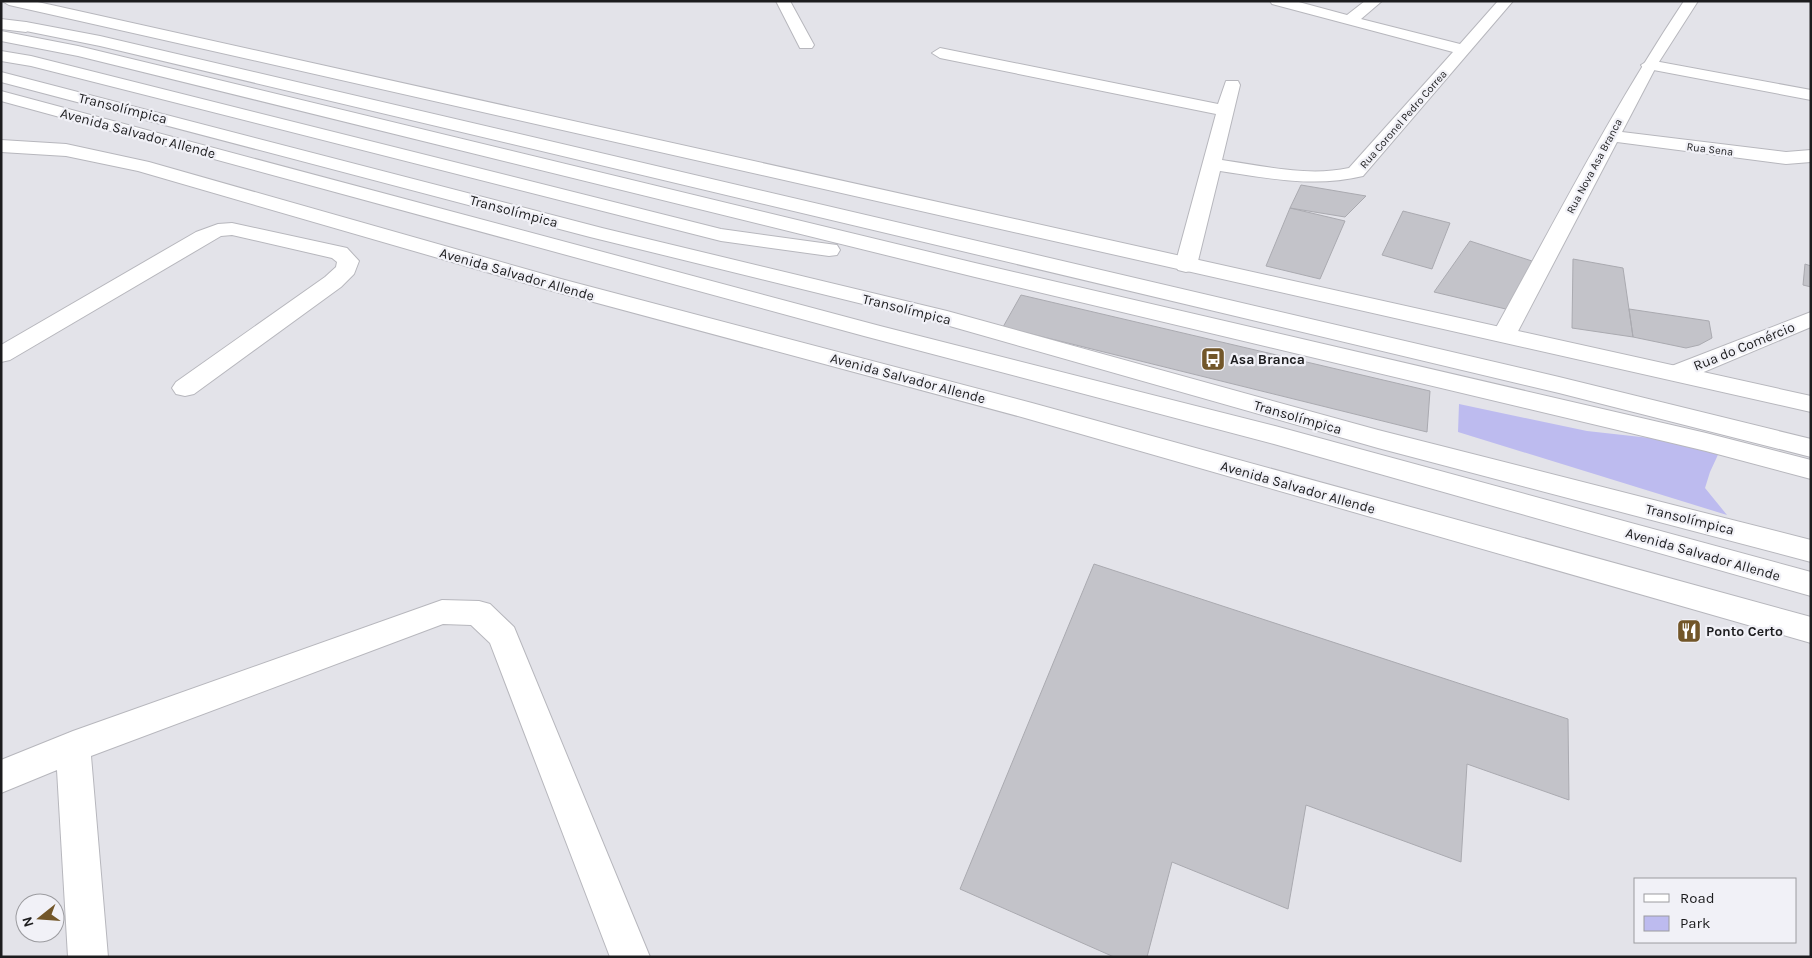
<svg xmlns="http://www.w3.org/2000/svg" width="1812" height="958" font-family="Karla,sans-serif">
<rect width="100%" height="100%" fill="#e3e3e9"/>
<!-- green -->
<path fill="#bdbbef" d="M1459 404 1587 431 1722 446 1710 472 1705 488 1727 515 1458 432Z"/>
<!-- building -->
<path fill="#c3c3c9" stroke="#aaaab0" d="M1301 185 1366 196 1345 217 1290 208Z
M1290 208 1345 221 1320 279 1266 266Z
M1403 211 1450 223 1432 269 1382 255Z
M1470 241 1532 261 1510 310 1434 292Z
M1573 259 1623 268 1633 337 1572 328Z
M1805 264 1811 266V287L1803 285Z
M1021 295 1430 391 1427 432 1003 327Z
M1629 309 1709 321 1712 338 1699 345 1686 348 1633 337Z
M1094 564 1568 719 1569 800 1467 764 1461 862 1306 805 1288 909 1172 862 1147 957H1114L960 889Z"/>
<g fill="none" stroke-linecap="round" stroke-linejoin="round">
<defs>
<path id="service" d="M776 1H790L814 45 812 48H800Z
M1 31 78 46 975 263 1706 433 1811 460V479L1706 451 975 277 78 56 1 41Z
M1 51 31 56 721 229 829 244 837 245 840 250 837 255 829 256 721 241 31 66 1 61Z
M1649 60 1811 90V100L1643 68 1641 65Z
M1 72 602 228 947 311 1378 430 1811 540V562L1378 448 932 321 590 237 1 82Z
M232 223 347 248 359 261 354 274 341 287 194 394 185 396 176 394 172 388 176 382 325 277 336 267 337 262 332 258 232 235 221 236 10 360 1 362V345L196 232 218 224Z
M442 600 479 601 490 604 514 627 650 957H610L490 643 471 625 443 624 91 756 108 957H68L57 770 1 793V760L73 731Z"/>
<path id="minor" d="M1270 1H1295L1347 15 1365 1H1382L1361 19 1460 44 1498 1H1513L1363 176C1314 188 1268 178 1220 171L1197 265 1194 270 1186 272 1178 270 1175 265 1216 114 940 58 932 53 940 48 1218 104 1226 81H1238L1240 85 1222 160C1264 166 1308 177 1349 168L1453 52 1272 4Z
M1684 1H1698L1657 65 1622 132 1786 152 1811 150V162L1786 164 1617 142 1516 335 1512 340 1504 342 1496 340 1492 335C1555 221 1612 109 1684 1Z
M1811 312V327L1687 379 1678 381 1669 379 1666 373 1669 367Z"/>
<path id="primary" d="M2 1H33L56 6 1811 396V412L9 5Z
M1 140 66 144 149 162 561 279 1032 403 1811 617V643L1025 418 545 289 138 171 66 156 1 152Z"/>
<path id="trunk" d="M26 22 100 36 1559 377 1811 439V457L1559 393 100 46 21 30 18 27Z
M1 91 880 326 1275 426 1811 572V596L1274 444 864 336 1 101Z"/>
<path id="motorway" d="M1 19 26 22 34 27 26 32 1 29Z"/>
</defs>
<!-- service casing -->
<use href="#service" stroke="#b7b7bd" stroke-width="2"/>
<!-- minor casing -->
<use href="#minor" stroke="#b7b7bd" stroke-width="2"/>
<!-- primary casing -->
<use href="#primary" stroke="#b7b7bd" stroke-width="2"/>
<!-- trunk casing -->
<use href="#trunk" stroke="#b7b7bd" stroke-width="2"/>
<!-- motorway casing -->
<use href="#motorway" stroke="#b7b7bd" stroke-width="2"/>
<!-- service -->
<use href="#service" fill="#fff" fill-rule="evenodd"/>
<!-- minor -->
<use href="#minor" fill="#fff" fill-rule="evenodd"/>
<!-- primary -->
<use href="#primary" fill="#fff" fill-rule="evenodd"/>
<!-- trunk -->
<use href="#trunk" fill="#fff" fill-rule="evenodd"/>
<!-- motorway -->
<use href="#motorway" fill="#fff" fill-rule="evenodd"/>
</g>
<!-- icons -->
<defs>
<symbol id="bus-square" viewBox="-11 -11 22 22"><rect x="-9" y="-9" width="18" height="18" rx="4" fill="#725629" stroke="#f1f1f7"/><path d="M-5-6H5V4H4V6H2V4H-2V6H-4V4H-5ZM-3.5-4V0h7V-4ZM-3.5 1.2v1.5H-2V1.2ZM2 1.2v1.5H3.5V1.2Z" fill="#fff"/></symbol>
<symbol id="restaurant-square" viewBox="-11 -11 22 22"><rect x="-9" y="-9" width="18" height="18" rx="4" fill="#725629" stroke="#f1f1f7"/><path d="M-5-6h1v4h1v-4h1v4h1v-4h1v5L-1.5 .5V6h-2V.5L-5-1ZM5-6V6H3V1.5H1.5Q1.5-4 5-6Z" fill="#fff"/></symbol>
</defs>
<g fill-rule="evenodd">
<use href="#bus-square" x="1199" y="345" width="28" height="28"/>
<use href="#restaurant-square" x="1675" y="617" width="28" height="28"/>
</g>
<g text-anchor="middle" stroke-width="4.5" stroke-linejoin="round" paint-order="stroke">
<!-- far-street labels -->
<g font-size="11" fill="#1c1c1e" stroke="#f1f1f7">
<text transform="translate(1403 119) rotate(-49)" y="4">Rua Coronel Pedro Correa</text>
<text transform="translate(1710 149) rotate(7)" y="4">Rua Sena</text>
<text transform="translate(1594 166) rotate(-62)" y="4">Rua Nova Asa Branca</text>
</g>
<!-- street labels -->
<g font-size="14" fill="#1c1c1e" stroke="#f1f1f7">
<text transform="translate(123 108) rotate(14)" y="5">Transolímpica</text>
<text transform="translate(138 133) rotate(15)" y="5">Avenida Salvador Allende</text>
<text transform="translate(514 211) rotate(15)" y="5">Transolímpica</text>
<text transform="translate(517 274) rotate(16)" y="5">Avenida Salvador Allende</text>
<text transform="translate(907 309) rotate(14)" y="5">Transolímpica</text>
<text transform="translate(1744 346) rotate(-22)" y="5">Rua do Comércio</text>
<text transform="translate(908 378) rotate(15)" y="5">Avenida Salvador Allende</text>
<text transform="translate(1298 417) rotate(16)" y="5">Transolímpica</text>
<text transform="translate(1298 487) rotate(16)" y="5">Avenida Salvador Allende</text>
<text transform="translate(1690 519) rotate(14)" y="5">Transolímpica</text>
<text transform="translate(1703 554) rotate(16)" y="5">Avenida Salvador Allende</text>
</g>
<!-- poi labels -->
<g font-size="14" font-weight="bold" fill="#1c1c1e" stroke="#f1f1f7" text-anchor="start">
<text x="1230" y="364">Asa Branca</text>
<text x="1706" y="636">Ponto Certo</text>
</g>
</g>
<!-- border -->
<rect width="1812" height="958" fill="none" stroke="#1c1c1e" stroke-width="5"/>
<!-- legend -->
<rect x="1634" y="878" width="162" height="65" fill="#f1f1f7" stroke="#9c9ca0"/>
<rect x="1644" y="894" width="25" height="8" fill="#ffffff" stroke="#9c9ca0"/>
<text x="1680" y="903" font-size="15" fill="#1c1c1e">Road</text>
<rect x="1644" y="916" width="25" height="15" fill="#bdbbef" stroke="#9c9ca0"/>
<text x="1680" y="928" font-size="15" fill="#1c1c1e">Park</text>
<!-- north arrow -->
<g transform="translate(40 918) rotate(253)"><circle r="24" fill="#f1f1f7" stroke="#9c9ca0"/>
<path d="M0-4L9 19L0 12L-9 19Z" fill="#725629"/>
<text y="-8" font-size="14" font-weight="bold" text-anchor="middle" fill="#1c1c1e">N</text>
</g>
</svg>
